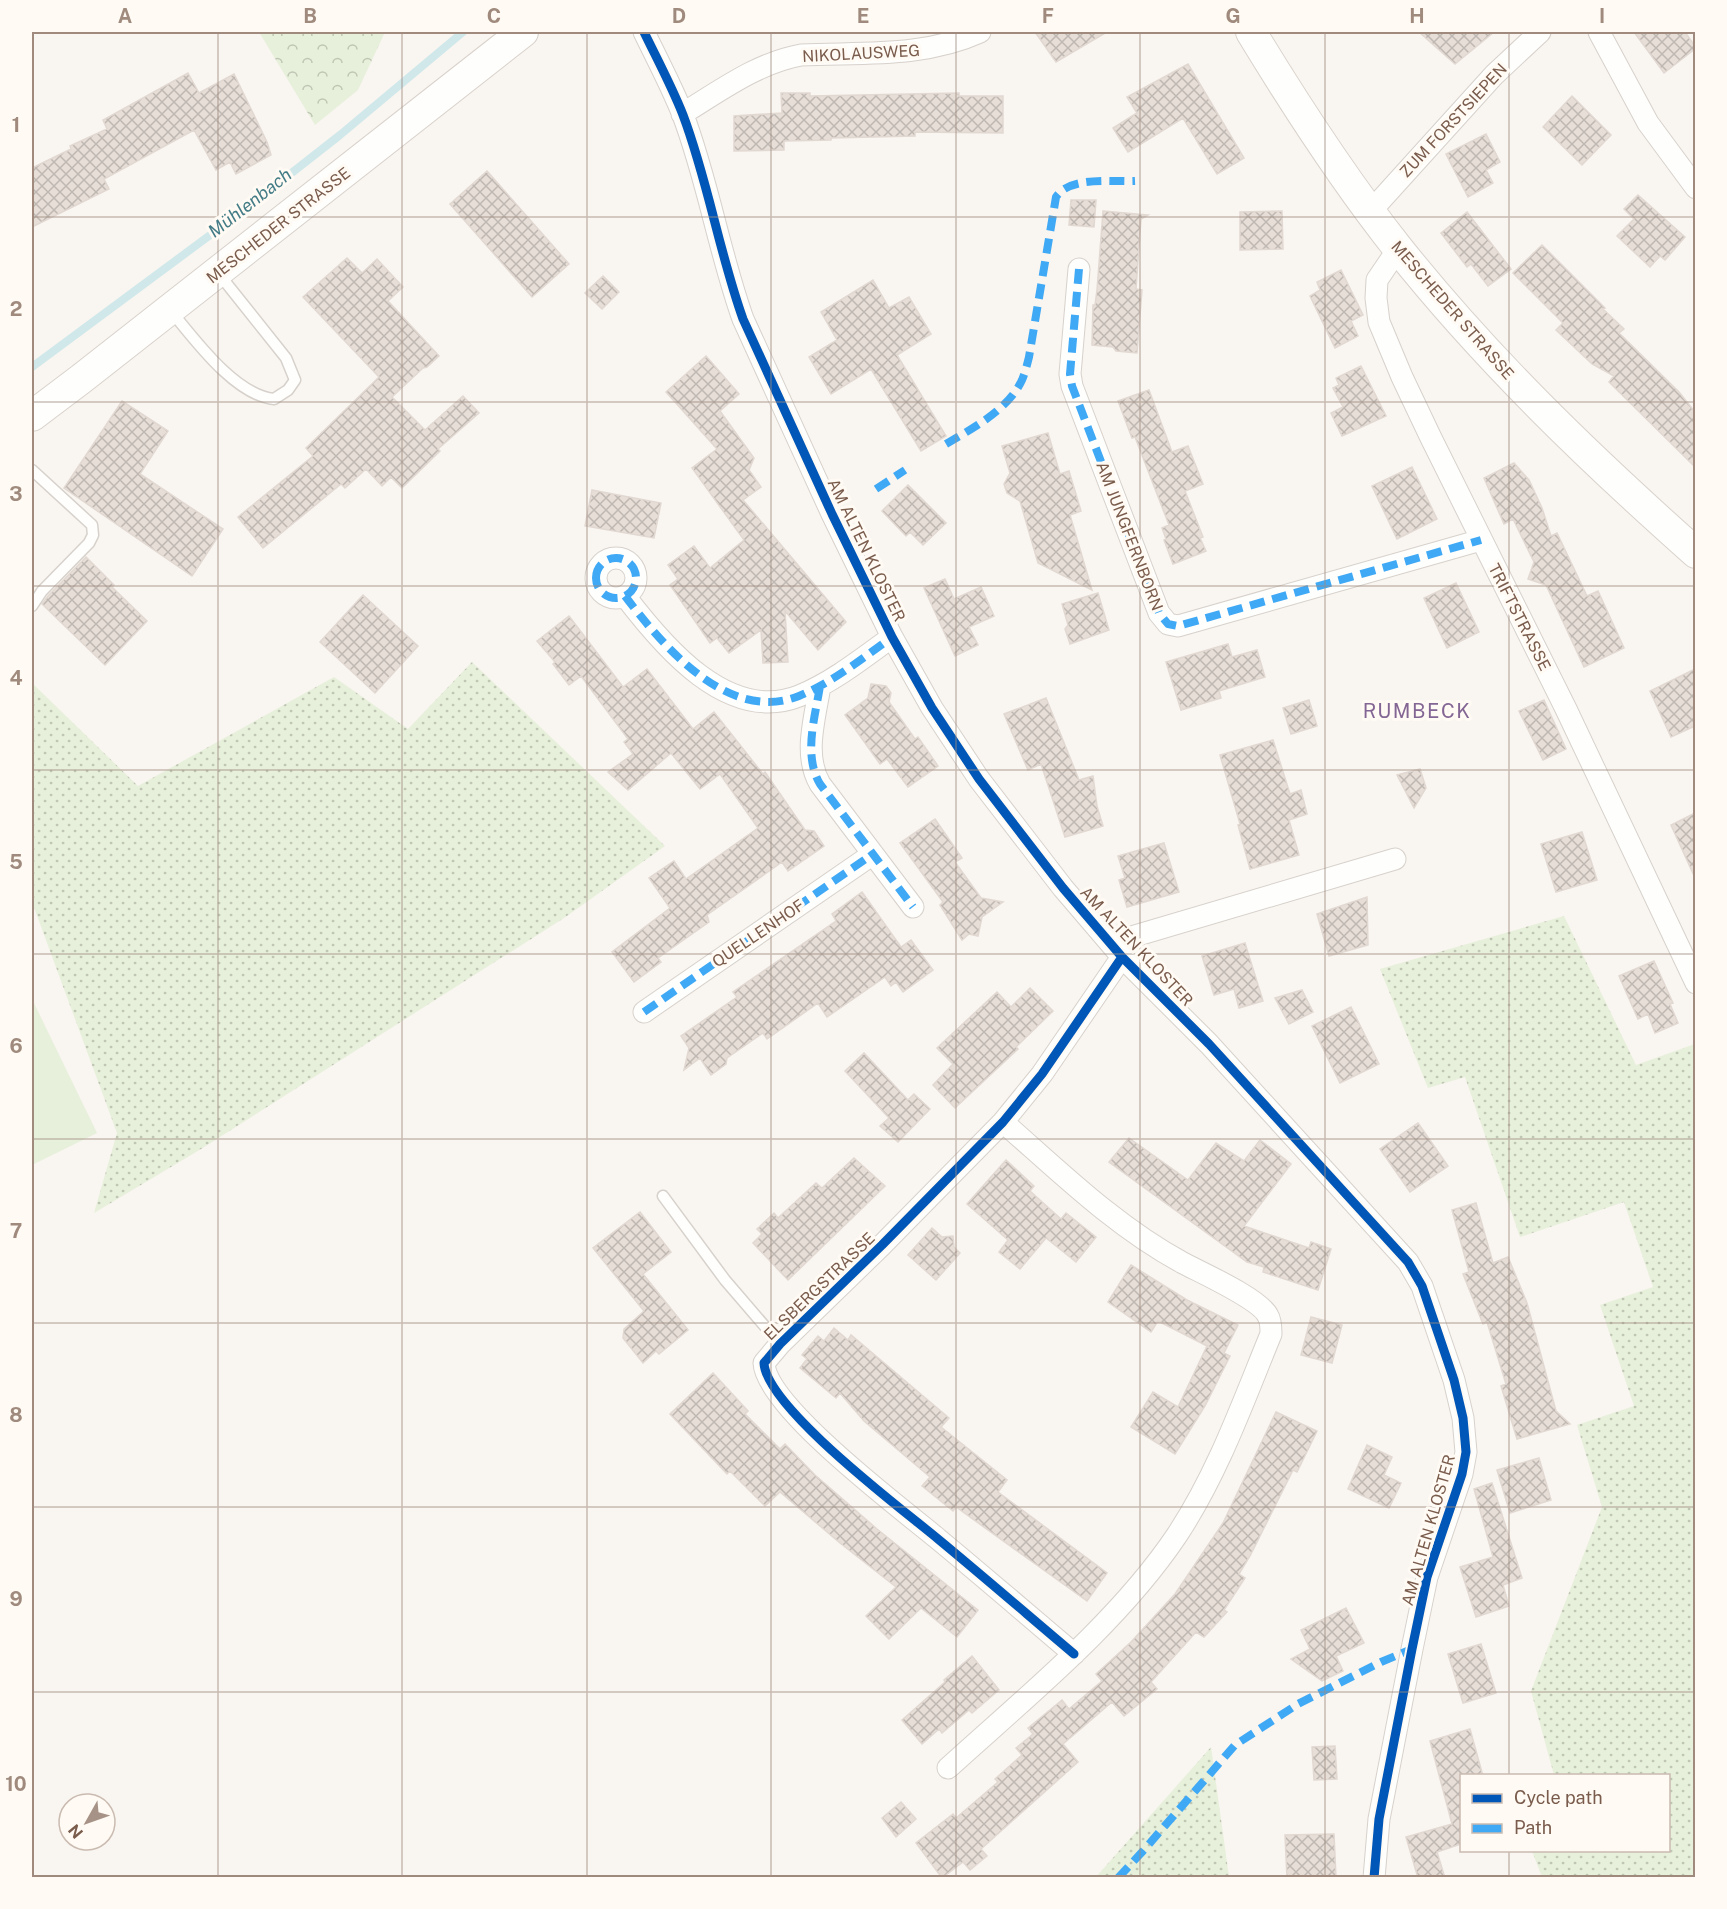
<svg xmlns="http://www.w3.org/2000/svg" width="1727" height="1909" font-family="'Public Sans',sans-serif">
<defs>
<pattern id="grass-dots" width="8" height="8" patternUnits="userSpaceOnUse" patternTransform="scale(1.5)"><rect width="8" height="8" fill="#e7f0db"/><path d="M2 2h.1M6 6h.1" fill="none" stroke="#c0c6b4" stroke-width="1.8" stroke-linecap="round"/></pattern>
<pattern id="forest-crowns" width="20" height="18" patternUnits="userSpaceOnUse" patternTransform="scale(1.5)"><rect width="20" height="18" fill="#e7f0db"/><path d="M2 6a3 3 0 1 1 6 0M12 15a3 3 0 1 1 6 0" fill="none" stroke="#c0c6b4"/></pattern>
<pattern id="building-cross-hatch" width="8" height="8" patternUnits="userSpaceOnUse" patternTransform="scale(1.5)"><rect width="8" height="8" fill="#e6ded7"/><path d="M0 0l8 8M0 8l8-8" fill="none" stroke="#bfb7b1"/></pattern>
</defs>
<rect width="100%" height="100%" fill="#f9f5f0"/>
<!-- grass -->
<path fill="url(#grass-dots)" d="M472 662 665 846 564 918 201 1149 94 1213 117 1133 32 902V683L138 786 334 677 408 729Z
M1564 916 1636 1065 1695 1044V1877H1542L1532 1851 1668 1850V1776L1554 1775 1531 1691 1602 1507 1577 1425 1634 1406 1600 1305 1653 1287 1624 1202 1520 1237 1465 1077 1428 1088 1380 969Z
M1211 1747 1229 1877H1096Z"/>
<!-- forest -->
<path fill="url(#forest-crowns)" d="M259 32H385L358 90 315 125Z"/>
<!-- park -->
<path fill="#e7f0db" d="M32 999 97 1133 32 1165Z"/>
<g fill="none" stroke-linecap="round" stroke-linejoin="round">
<!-- stream -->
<path stroke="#d0e8ea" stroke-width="8" d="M32 367 252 204 340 135 463 32"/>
</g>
<!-- building -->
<path fill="url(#building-cross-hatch)" stroke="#e2d8d2" stroke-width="1.5" d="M1035 32H1107L1056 62Z
M1419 32H1494L1455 64Z
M1634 32H1685L1695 46V49L1664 73Z
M1188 64 1244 158 1217 174 1183 118 1128 152 1113 128 1137 113 1127 97Z
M188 73 199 93 234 74 267 142 271 155 236 174 230 162 216 170 194 130 104 179 109 189 32 227V168L71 149 70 146 107 129 103 120Z
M781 93H810V96L959 93V96H1003V133L915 132V136L831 138V140L784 141V150L734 151V116L782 113Z
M1572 96 1611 135 1582 165 1543 127Z
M1486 134 1500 162 1486 170 1493 183 1468 197 1446 154Z
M487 171 569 264 532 297 450 204Z
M1638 195 1685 237 1665 260 1660 256 1650 267 1617 236 1634 219 1624 209Z
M1071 200H1096L1094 227 1069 225Z
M1103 211 1148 215 1141 219 1136 289 1142 290 1137 353 1116 351 1113 347 1092 345 1093 305H1095L1097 290Z
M1282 211 1283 249 1240 250V212Z
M1467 212 1511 269 1488 286 1471 264 1467 267 1441 233Z
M1542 245 1605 308 1603 309 1624 329 1619 333 1679 392 1695 412V467L1609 382 1614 376 1592 364 1556 330 1563 323 1513 273Z
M347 258 362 273 377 259 403 287 388 301 439 356 427 367 423 368 392 397 425 430 463 396 479 413 438 449 440 451 402 488 391 477 382 486 366 469 345 488 341 484 263 548 238 517 313 456 306 448 379 377 303 297Z
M1341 270 1363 315 1351 321 1358 336 1335 348 1310 296 1320 290 1317 282Z
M603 276 619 292 602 309 585 293Z
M873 280 889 308 909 297 931 334 897 355 946 436 921 451 871 369 831 394 809 357 837 340 821 312Z
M706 356 739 394 720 411 754 458 749 470 761 487 743 500 846 622 818 650 785 611 788 662 763 663 761 630 729 653 717 638 710 643 670 585 678 579 668 565 694 546 710 568 744 540 692 468 717 449 666 392Z
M1361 366 1386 416 1342 436 1331 413 1343 407 1333 388 1339 385 1336 378Z
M1149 390 1172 452 1188 446 1203 484 1185 491 1203 537 1200 538 1206 551 1173 564 1164 540 1166 539 1162 528 1169 525 1135 437 1132 438 1118 401Z
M122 401 168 431 140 474 223 529 192 576 64 488Z
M1048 433 1060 474 1069 471 1081 511 1070 515 1092 590 1038 563 1020 501 1007 493 1004 484 1010 473 1002 446Z
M1514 463 1529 480 1542 508 1551 536 1557 533 1587 596 1598 591 1624 648 1584 667 1546 585 1528 579 1534 562 1513 519 1504 524 1484 478Z
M1412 467 1437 519 1397 539 1372 486Z
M908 485 946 523 923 545 910 532 906 536 882 511Z
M592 490 661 503 654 538 585 526Z
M86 557 114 585 112 587 147 621 105 665 42 604 48 596Z
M945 579 954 599 981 587 994 616 969 627 978 645 955 656 924 588Z
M1456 583 1479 632 1447 648 1424 598Z
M1098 593 1109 630 1070 644 1065 629 1068 625 1062 604Z
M363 595 418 646 375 693 320 642Z
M569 616 623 687 647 669 693 729 714 712 763 774 765 772 805 830 814 831 824 846 788 871 782 862 707 915 709 922 658 958 661 962 634 982 612 952 670 908 649 878 674 861 686 879 758 828 720 774 700 789 671 753 628 790 608 772 633 754 624 742 628 739 581 676 569 685 553 664 555 662 537 641Z
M1228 644 1232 657 1257 650 1265 677 1219 691 1221 698 1181 710 1166 662Z
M1695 669V726L1671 737 1650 691Z
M871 684 886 686 891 693 889 702 915 739 918 737 938 766 908 787 887 759 880 764 845 715 868 698Z
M1046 698 1079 780 1093 776 1097 806 1103 826 1065 837 1041 764 1028 770 1004 714Z
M1309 700 1317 726 1291 734 1283 708Z
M1544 700 1566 749 1543 760 1519 711Z
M1273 740 1290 794 1301 790 1307 814 1289 820 1299 855 1250 869 1238 825 1240 824 1220 755Z
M1420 769 1426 788 1414 808 1397 775Z
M1695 813V878L1671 825Z
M935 819 962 858 955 862 981 898 1003 902 982 917 978 936 969 934 962 940 940 905 943 902 900 843Z
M1582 832 1597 880 1556 892 1541 844Z
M1164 843 1179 892 1127 907 1119 880 1125 878 1118 856Z
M862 892 901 947 911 940 933 970 903 992 896 982 891 986 885 977 827 1017 818 1003 767 1039 763 1033 727 1058 726 1064 711 1075 700 1058 684 1070 689 1048 681 1036 737 997 733 992 836 921 832 914Z
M1367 897 1368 945 1329 956 1317 914Z
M1245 943 1263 1001 1239 1008 1234 989 1214 995 1202 956Z
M1654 961 1673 1003 1670 1004 1678 1023 1655 1033 1648 1014 1638 1019 1619 976Z
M1030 988 1053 1011 1016 1047 1018 1049 955 1108 933 1085 953 1064 937 1048 997 992 1011 1007Z
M1302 990 1313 1012 1289 1024 1275 998Z
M1351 1007 1379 1064 1340 1083 1312 1026Z
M864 1053 908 1100 914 1094 930 1109 898 1142 880 1126 889 1118 845 1071Z
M1418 1123 1448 1166 1410 1192 1380 1149Z
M1129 1138 1188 1180 1216 1143 1244 1161 1260 1140 1291 1164 1244 1226 1309 1248 1311 1242 1331 1249 1318 1290 1263 1272 1264 1267 1247 1262 1109 1162Z
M854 1158 885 1186 788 1280 753 1243 762 1234 757 1229 774 1213 778 1218 816 1183 822 1188Z
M1006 1160 1034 1186 1030 1191 1061 1219 1066 1213 1096 1237 1076 1262 1046 1238 1020 1269 999 1252 1008 1240 967 1204Z
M1476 1203 1493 1263 1508 1257 1527 1303 1556 1411 1570 1424 1517 1439 1501 1386 1506 1384 1487 1322 1483 1324 1463 1274 1469 1272 1452 1210Z
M640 1212 671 1252 643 1274 688 1330 659 1354 656 1351 643 1363 623 1338 624 1329 644 1311 593 1248Z
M932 1228 942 1237 953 1236 954 1247 960 1253 936 1280 908 1255Z
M1131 1265 1187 1300 1238 1325 1224 1353 1230 1356 1205 1406 1175 1454 1131 1427 1153 1392 1178 1407 1207 1346 1215 1350 1158 1321 1151 1332 1108 1302Z
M1311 1317 1342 1325 1332 1363 1301 1355Z
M834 1328 848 1340 851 1335 949 1418 941 1427 1007 1480 998 1492 1107 1573 1087 1601 956 1507 953 1511 922 1486 930 1477 864 1421 840 1393 836 1398 800 1368 807 1359 802 1355 818 1336 824 1341Z
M713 1373 748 1411 745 1414 780 1449 785 1444 815 1475 877 1529 978 1610 957 1637 921 1608 889 1639 866 1616 896 1587 840 1543 780 1492 765 1506 730 1471 727 1474 670 1414Z
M1276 1412 1317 1431 1297 1472 1293 1470 1250 1556 1239 1574 1245 1578 1224 1610 1227 1612 1204 1637 1196 1632 1151 1682 1157 1689 1124 1716 1112 1702 1063 1744 1078 1762 981 1849 987 1856 970 1870 963 1862 942 1878 916 1843 953 1814 956 1818 998 1782 995 1779 1022 1755 1016 1748 1033 1734 1028 1728 1062 1700 1069 1709 1102 1681 1096 1674 1131 1642 1175 1594 1223 1523Z
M1367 1445 1392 1457 1384 1475 1401 1483 1389 1508 1348 1489Z
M1539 1458 1551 1500 1510 1513 1497 1470Z
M1492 1483 1522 1578 1503 1585 1509 1606 1476 1617 1460 1567 1493 1557 1474 1489Z
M1346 1608 1364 1643 1336 1656 1343 1671 1322 1681 1291 1659 1310 1649 1301 1630Z
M1481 1644 1496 1693 1463 1703 1448 1654Z
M972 1656 999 1690 972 1713 969 1710 942 1733 939 1729 922 1744 902 1720 945 1682 944 1680Z
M1470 1729 1483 1776H1461V1844L1437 1852 1445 1878H1418L1406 1837 1452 1824 1430 1741Z
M1335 1746 1337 1779 1314 1780 1312 1747Z
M901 1802 916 1819 896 1837 882 1818Z
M1334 1834 1336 1878H1287L1285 1835Z"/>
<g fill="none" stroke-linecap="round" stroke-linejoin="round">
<defs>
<path id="lane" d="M171 311C195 340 235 395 274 399L288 390 295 380 286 358 219 274
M32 470 92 525 93 535 89 543 42 591 32 606
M663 1196 725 1280 780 1344"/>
<path id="street" d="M644 32C657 59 672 87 683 115 708 181 719 252 743 319L832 514 892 637 932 708 979 779 1063 888 1122 957 1209 1044 1408 1262 1422 1286 1454 1380 1463 1418 1466 1452 1462 1474 1427 1577 1412 1649 1379 1819 1374 1878
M1599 32 1648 123 1696 188
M682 114C720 91 757 63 801 55 861 52 923 58 980 32
M1370 212 1494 75 1540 32
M1398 249 1377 280 1376 298 1379 322 1402 377 1431 438 1566 709 1696 983
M1079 269 1070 374 1072 386 1159 613 1168 624 1178 626 1481 540
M596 578a20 20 0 1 1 40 0a20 20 0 1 1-40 0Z
M625 596C663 646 728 724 799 696 833 682 863 658 892 637
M820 686C815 718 803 755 820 784L913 907
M1111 943 1395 859
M644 1012 873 854
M1074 1654C1029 1616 984 1577 938 1539 902 1509 766 1407 764 1363L780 1344 882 1245 1003 1122 1042 1074 1122 957
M948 1768C1026 1697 1118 1623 1177 1535 1218 1473 1243 1402 1271 1334 1271 1328 1271 1321 1268 1316 1260 1299 1202 1273 1183 1263 1116 1227 1060 1172 1003 1122"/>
<path id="secondary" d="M1251 32C1296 106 1343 179 1397 247 1486 359 1589 458 1696 553
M32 416 81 379 523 32"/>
</defs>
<!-- lane casing -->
<use href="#lane" stroke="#d7d1cb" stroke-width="13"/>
<!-- street casing -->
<use href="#street" stroke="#d7d1cb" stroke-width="23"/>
<!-- secondary casing -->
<use href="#secondary" stroke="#d9d2cb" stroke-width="32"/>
<!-- lane -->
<use href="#lane" stroke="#fefefd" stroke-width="10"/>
<!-- street -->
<use href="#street" stroke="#fefefd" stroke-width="21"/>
<!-- secondary -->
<use href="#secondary" stroke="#fefefd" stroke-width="30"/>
<!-- quiet -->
<path stroke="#3fa9f5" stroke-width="8" stroke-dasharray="15 8" stroke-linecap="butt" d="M1079 269 1070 374 1072 386 1159 613 1168 624 1178 626 1481 540
M946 444C973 428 1008 410 1022 380 1025 373 1027 365 1029 357L1056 197C1070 176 1111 182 1135 181
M876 489 905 470
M596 578a20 20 0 1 1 40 0a20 20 0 1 1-40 0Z
M625 596C663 646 728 724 799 696 833 682 863 658 892 637
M820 686C815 718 803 755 820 784L913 907
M644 1012 873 854
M1118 1878 1143 1851 1235 1745 1298 1704 1381 1662 1412 1649"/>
<defs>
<path id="cycleway" d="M644 32C657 59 672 87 683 115 708 181 719 252 743 319L832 514 892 637 932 708 979 779 1063 888 1122 957 1209 1044 1408 1262 1422 1286 1454 1380 1463 1418 1466 1452 1462 1474 1427 1577 1412 1649 1379 1819 1374 1878
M1074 1654C1029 1616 984 1577 938 1539 902 1509 766 1407 764 1363L780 1344 882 1245 1003 1122 1042 1074 1122 957"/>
</defs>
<!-- cycleway casing -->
<use href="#cycleway" stroke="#fffaf3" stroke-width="13"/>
<!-- cycleway -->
<use href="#cycleway" stroke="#0057b8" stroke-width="9"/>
</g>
<!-- grid -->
<path fill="none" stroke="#9f8a7d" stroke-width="1.5" stroke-opacity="0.55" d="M218 32V1878M402 32V1878M587 32V1878M771 32V1878M956 32V1878M1140 32V1878M1325 32V1878M1509 32V1776M32 217H1696M32 402H1696M32 586H1696M32 770H1696M32 954H1696M32 1139H1696M32 1323H1696M32 1507H1696M32 1692H1696M1509 1850V1878"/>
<g text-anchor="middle" stroke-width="6" stroke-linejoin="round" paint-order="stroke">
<!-- street labels -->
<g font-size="16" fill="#7a5c4d" stroke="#fffaf3">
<text transform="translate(861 53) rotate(-3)" y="6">NIKOLAUSWEG</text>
<text transform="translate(1453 120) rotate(-47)" y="6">ZUM FORSTSIEPEN</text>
<text transform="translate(278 225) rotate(-38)" y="6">MESCHEDER STRASSE</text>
<text transform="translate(1453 310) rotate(49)" y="6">MESCHEDER STRASSE</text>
<text transform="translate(1130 536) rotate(69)" y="6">AM JUNGFERNBORN</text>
<text transform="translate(867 550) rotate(64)" y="6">AM ALTEN KLOSTER</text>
<text transform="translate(1520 617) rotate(63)" y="6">TRIFTSTRASSE</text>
<text transform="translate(758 933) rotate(-34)" y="6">QUELLENHOF</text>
<text transform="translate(1137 946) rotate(47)" y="6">AM ALTEN KLOSTER</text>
<text transform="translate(819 1286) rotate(-44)" y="6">ELSBERGSTRASSE</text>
<text transform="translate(1428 1530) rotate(-74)" y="6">AM ALTEN KLOSTER</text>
</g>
<!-- water labels -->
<g font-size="18" font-style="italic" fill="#437c86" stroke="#fffaf3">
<text transform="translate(250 203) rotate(-38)" y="6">Mühlenbach</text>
</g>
<!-- quarter labels -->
<g font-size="20" letter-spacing="1.5" fill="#846695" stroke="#fffaf3">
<text x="1417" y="718">RUMBECK</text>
</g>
</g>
<!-- border -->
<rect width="1727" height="1909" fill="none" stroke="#fffaf3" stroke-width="66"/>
<!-- legend -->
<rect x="1460" y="1774" width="210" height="78" fill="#fffaf3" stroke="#cabbb1" stroke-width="1.5"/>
<rect x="1472" y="1794" width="30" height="9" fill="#0057b8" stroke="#cabbb1" stroke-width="1.5"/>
<text x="1514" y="1804" font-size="18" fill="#7a5c4d">Cycle path</text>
<rect x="1472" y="1824" width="30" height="9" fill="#3fa9f5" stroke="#cabbb1" stroke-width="1.5"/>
<text x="1514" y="1834" font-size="18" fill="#7a5c4d">Path</text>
<!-- north arrow -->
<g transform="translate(87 1822) rotate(230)"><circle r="28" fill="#fffaf3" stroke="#cabbb1" stroke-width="1.5"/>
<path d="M0-4.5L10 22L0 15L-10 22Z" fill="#a69286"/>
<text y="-9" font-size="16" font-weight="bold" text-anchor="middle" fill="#7a5c4d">N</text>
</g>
<rect x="33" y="33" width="1661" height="1843" fill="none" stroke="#9f8a7d" stroke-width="2"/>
<g font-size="20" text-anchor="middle" font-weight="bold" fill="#9f8a7d">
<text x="125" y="23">A</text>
<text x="310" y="23">B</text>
<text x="494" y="23">C</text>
<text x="679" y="23">D</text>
<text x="863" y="23">E</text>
<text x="1048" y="23">F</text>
<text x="1233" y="23">G</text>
<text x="1417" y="23">H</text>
<text x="1602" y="23">I</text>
<text x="16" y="132">1</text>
<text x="16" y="316">2</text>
<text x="16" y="501">3</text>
<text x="16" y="685">4</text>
<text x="16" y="869">5</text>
<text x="16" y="1053">6</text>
<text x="16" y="1238">7</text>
<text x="16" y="1422">8</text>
<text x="16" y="1606">9</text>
<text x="16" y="1791">10</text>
</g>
</svg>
